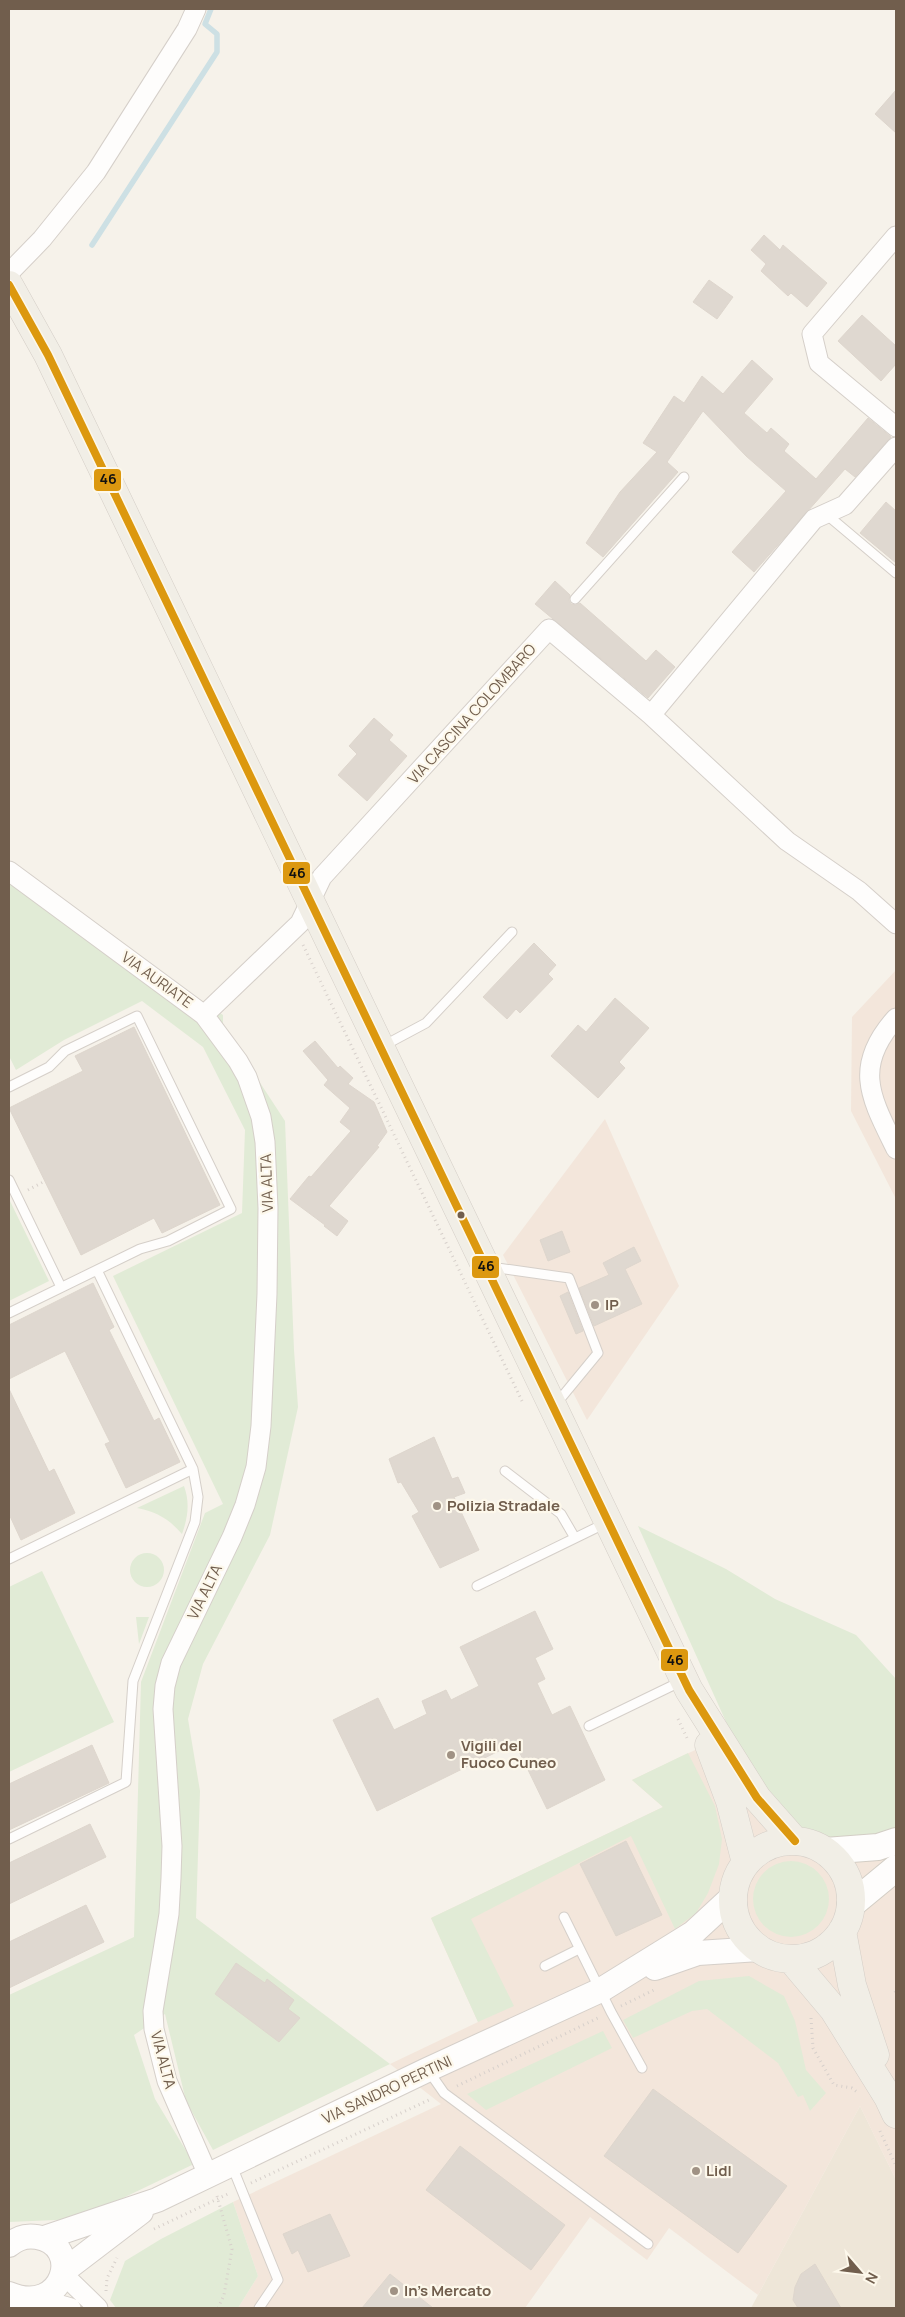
<svg xmlns="http://www.w3.org/2000/svg" width="905" height="2317" font-family="Manrope,sans-serif">
<rect width="100%" height="100%" fill="#f6f2ea"/>
<!-- residential -->
<path fill="#eee6d8" d="M860 2106 896 2180V2308H751Z"/>
<!-- commercial -->
<path fill="#f3e6db" d="M896 970V1199L851 1111 852 1017Z
M605 1119 679 1286 587 1420 503 1255Z
M731 1733 896 1830V2180L860 2106 758 2295 669 2228 647 2260 590 2217 525 2308H238L258 2276 233 2202 441 2104 390 2064 478 2022 431 1918 663 1807 632 1780Z"/>
<!-- green -->
<path fill="#e1ebd6" d="M9 865 192 995 223 1015V1026L285 1121 294 1350 298 1407 270 1535 203 1664 188 1719 200 1791 196 1918 390 2064 213 2150 186 2101 165 2014 134 2035 155 2099 194 2164 79 2219 9 2222V1995L134 1937 141 1682 205 1513 223 1504 113 1276 242 1213 245 1130 203 1047 142 1001 64 1040 16 1070 9 1056Z
M9 1199 49 1281 9 1301Z
M184 1486C190 1503 188 1517 182 1534 169 1519 157 1512 137 1508Z
M638 1526 726 1569 775 1599 856 1635 896 1679V1830L868 1842 825 1841 782 1821 731 1733Z
M130 1570a17 17 0 1 1 34 0a17 17 0 1 1-34 0Z
M42 1571 114 1722 9 1772V1587Z
M136 1617H149L139 1644Z
M688 1753 715 1806 722 1839 719 1864 708 1893 696 1913 675 1929 631 1836 471 1919 514 2006 478 2022 431 1918 663 1807 632 1780Z
M753 1899a38 38 0 1 1 76 0a38 38 0 1 1-76 0Z
M749 1976 784 1996 795 2021 806 2070 826 2093 810 2111 803 2095 798 2097 778 2063 707 2009 692 2011 633 2038 623 2020 699 1981Z
M603 2031 612 2048 486 2110 467 2094Z
M233 2202 258 2276 238 2308H116L110 2300 125 2261 161 2239Z"/>
<g fill="none" stroke-linecap="round" stroke-linejoin="round">
<!-- stream -->
<path stroke="#cde0e4" stroke-width="5.5" d="M92 245 217 52V34L205 24 211 9"/>
</g>
<!-- building -->
<path fill="#dfd8d0" stroke="#ded6cd" d="M896 90V133L875 114Z
M764 235 780 250 783 245 827 283 807 307 791 293 788 296 761 271 766 264 751 250Z
M709 280 733 297 717 319 693 302Z
M862 315 896 346V364L881 381 838 341Z
M752 360 773 379 744 413 767 433 771 428 789 444 784 451 816 479 868 418 891 437 855 477 845 469 754 572 732 552 786 491 746 456 703 411 667 462 678 472 603 557 586 543 620 492 657 452 643 443 674 396 684 403 702 376 723 394Z
M886 502 896 511V563L860 533Z
M555 581 570 595 569 600 571 604 576 605 580 603 646 661 656 650 675 667 648 698 535 604Z
M374 718 393 735 389 740 407 756 367 801 338 775 357 754 349 746Z
M534 943 556 965 548 974 553 979 520 1013 516 1009 507 1019 483 997Z
M615 998 649 1028 619 1062 625 1068 598 1098 551 1056 578 1025 586 1032Z
M134 1027 220 1205 162 1233 154 1218 81 1255 9 1108 83 1071 75 1056Z
M315 1041 338 1068 340 1066 353 1078 348 1084 374 1102 387 1132 377 1146 379 1147 329 1206 348 1221 337 1236 324 1226 325 1225 290 1199 309 1176 311 1177 351 1131 340 1122 350 1108 324 1085 328 1080 303 1051Z
M562 1231 570 1252 548 1261 540 1240Z
M634 1247 641 1261 625 1269 642 1304 594 1326 579 1288 609 1275 603 1263Z
M93 1283 114 1327 109 1330 154 1421 159 1418 180 1462 126 1488 105 1444 110 1442 65 1351 9 1379V1325Z
M568 1292 583 1331 576 1334 560 1296Z
M9 1389 49 1472 54 1469 75 1513 21 1540 9 1514Z
M434 1437 452 1479 458 1477 465 1493 454 1497 479 1550 440 1568 412 1516 419 1512 401 1482 398 1483 389 1459Z
M535 1611 553 1649 535 1658 545 1679 537 1683 552 1715 570 1706 605 1780 547 1809 515 1743 377 1811 333 1720 378 1698 394 1730 427 1714 422 1701 446 1690 451 1700 479 1686 460 1647Z
M92 1745 109 1783 9 1830V1784Z
M90 1824 106 1857 9 1904V1863Z
M626 1841 662 1915 616 1936 580 1864Z
M86 1905 104 1942 9 1988V1942Z
M236 1963 265 1983 267 1979 294 2000 288 2009 300 2018 279 2042 215 1994Z
M653 2089 787 2186 738 2253 604 2156Z
M460 2146 565 2225 531 2270 426 2190Z
M330 2214 350 2256 308 2272 298 2250 292 2254 283 2234Z
M815 2264 841 2308H798L793 2300 795 2287 801 2274Z
M390 2274 433 2308H362Z"/>
<g fill="none" stroke-linecap="round" stroke-linejoin="round">
<defs>
<path id="service" d="M826 514 896 573
M575 599 684 477
M383 1046 426 1023 512 932
M9 1087 49 1067 65 1051 137 1016 231 1209 168 1241 140 1249 9 1313
M9 1180 61 1287
M491 1267 569 1278 598 1353 556 1404
M505 1471 561 1514 575 1538
M9 1559 193 1469
M477 1586 606 1523
M589 1726 682 1681
M9 1839 126 1782 133 1681 195 1522 198 1497 193 1469 97 1270
M564 1917 611 2012 642 2068
M545 1966 579 1949
M428 2070 444 2093 648 2244
M232 2166 278 2280 259 2308"/>
<path id="minor" d="M896 236 812 334 819 363 896 427
M9 273 42 239 96 172 187 29 196 9
M651 715 814 519 845 505 896 447
M9 871 204 1015 238 1061 247 1077 261 1117 265 1142 268 1208 267 1294 261 1426 256 1467 245 1505 232 1537 171 1663 165 1686 163 1709 172 1846 171 1878 169 1914 153 2011 154 2029 167 2081 208 2175
M204 1015 300 923 322 877 549 629 651 715 787 841 859 891 896 924
M896 1018C852 1067 871 1098 896 1149
M64 2275 98 2308
M43 2300 71 2308"/>
<path id="tertiary" d="M655 1968 698 1953 759 1949
M44 2238 157 2200 427 2070 601 1990 693 1933 733 1896
M9 2245C17 2238 26 2235 37 2237 84 2245 64 2317 9 2294
M65 2270 141 2212"/>
<path id="secondary" d="M825 1851 878 1847 896 1841
M850 1906 896 1868"/>
<path id="primary" d="M9 285 48 355 689 1690 757 1798 795 1841
M709 1745 730 1801 746 1863
M733 1900a59 59 0 1 1 118 0a59 59 0 1 1-118 0Z
M842 1931 852 1985 875 2055
M791 1959 834 2010 888 2097 896 2114"/>
</defs>
<!-- service casing -->
<use href="#service" stroke="#d5cfc9" stroke-width="11"/>
<!-- minor casing -->
<use href="#minor" stroke="#d5cfc9" stroke-width="21"/>
<!-- tertiary casing -->
<use href="#tertiary" stroke="#d5cfc9" stroke-width="26"/>
<!-- secondary casing -->
<use href="#secondary" stroke="#d3cec5" stroke-width="28"/>
<!-- primary casing -->
<use href="#primary" stroke="#d4cec7" stroke-width="29"/>
<!-- path -->
<path stroke="#d7d0cb" stroke-width="3" stroke-dasharray="1 4" stroke-linecap="butt" d="M303 945 522 1401
M28 1190 45 1181
M678 1719 687 1738
M895 1991 896 1993
M621 2006 656 1989
M811 2018 813 2048 834 2085 852 2088 857 2092
M457 2086 600 2017
M880 2131 896 2166
M251 2183 431 2099
M217 2196 232 2249 224 2295 218 2308
M154 2229 230 2193
M106 2291 107 2278 117 2258"/>
<!-- service -->
<use href="#service" stroke="#fefdfc" stroke-width="9"/>
<!-- minor -->
<use href="#minor" stroke="#fefdfc" stroke-width="19"/>
<!-- tertiary -->
<use href="#tertiary" stroke="#fefdfc" stroke-width="24"/>
<!-- secondary -->
<use href="#secondary" stroke="#fefdfc" stroke-width="26"/>
<!-- primary -->
<use href="#primary" stroke="#f1eee6" stroke-width="28"/>
<defs>
<path id="bus-1" d="M9 285 48 355 689 1690 757 1798 795 1841"/>
</defs>
<!-- bus-1 casing -->
<use href="#bus-1" stroke="#fdf8eb" stroke-width="11"/>
<!-- bus-1 -->
<use href="#bus-1" stroke="#dc980f" stroke-width="8"/>
</g>
<!-- markers -->
<circle fill="#715e4d" stroke="#fdf8eb" stroke-width="2" cx="461" cy="1215" r="4.5"/>
<g fill="#a09284" stroke="#fdf8eb" stroke-width="2">
<circle cx="595" cy="1305" r="5"/>
<circle cx="437" cy="1506" r="5"/>
<circle cx="451" cy="1755" r="5"/>
<circle cx="696" cy="2171" r="5"/>
<circle cx="394" cy="2291" r="5"/>
</g>
<g text-anchor="middle" stroke-width="4.5" stroke-linejoin="round" paint-order="stroke">
<!-- street labels -->
<g font-size="15" fill="#715e4d" stroke="#fdf8eb">
<text transform="translate(472 714) rotate(-48)" y="5">VIA CASCINA COLOMBARO</text>
<text transform="translate(157 980) rotate(36)" y="5">VIA AURIATE</text>
<text transform="translate(267 1183) rotate(-92)" y="5">VIA ALTA</text>
<text transform="translate(205 1592) rotate(-64)" y="5">VIA ALTA</text>
<text transform="translate(163 2060) rotate(75)" y="5">VIA ALTA</text>
<text transform="translate(387 2090) rotate(-25)" y="5">VIA SANDRO PERTINI</text>
</g>
<!-- poi labels -->
<g font-size="15" font-weight="bold" fill="#715e4d" stroke="#fdf8eb" text-anchor="start">
<text x="605" y="1310">IP</text>
<text x="447" y="1511">Polizia Stradale</text>
<text x="461" y="1751">Vigili del<tspan x="461" dy="17">Fuoco Cuneo</tspan></text>
<text x="706" y="2176">Lidl</text>
<text x="404" y="2296">In's Mercato</text>
</g>
</g>
<g stroke="#fdf8eb" stroke-width="2">
<rect x="93" y="468" width="29" height="24" rx="5" fill="#dc980f"/>
<rect x="282" y="861" width="29" height="24" rx="5" fill="#dc980f"/>
<rect x="471" y="1255" width="29" height="24" rx="5" fill="#dc980f"/>
<rect x="660" y="1648" width="29" height="24" rx="5" fill="#dc980f"/>
</g>
<g font-size="14" text-anchor="middle" font-weight="bold" fill="#111">
<text x="108" y="484">46</text>
<text x="297" y="878">46</text>
<text x="486" y="1271">46</text>
<text x="675" y="1665">46</text>
</g>
<!-- border -->
<rect width="905" height="2317" fill="none" stroke="#715e4d" stroke-width="20"/>
<!-- north arrow -->
<g transform="translate(860 2272) rotate(118)" stroke="#fdf8eb" stroke-width="4" paint-order="stroke">
<path d="M0-4L9 19L0 12L-9 19Z" fill="#715e4d"/>
<text y="-8" font-size="14" font-weight="bold" text-anchor="middle" fill="#715e4d">N</text>
</g>
</svg>
